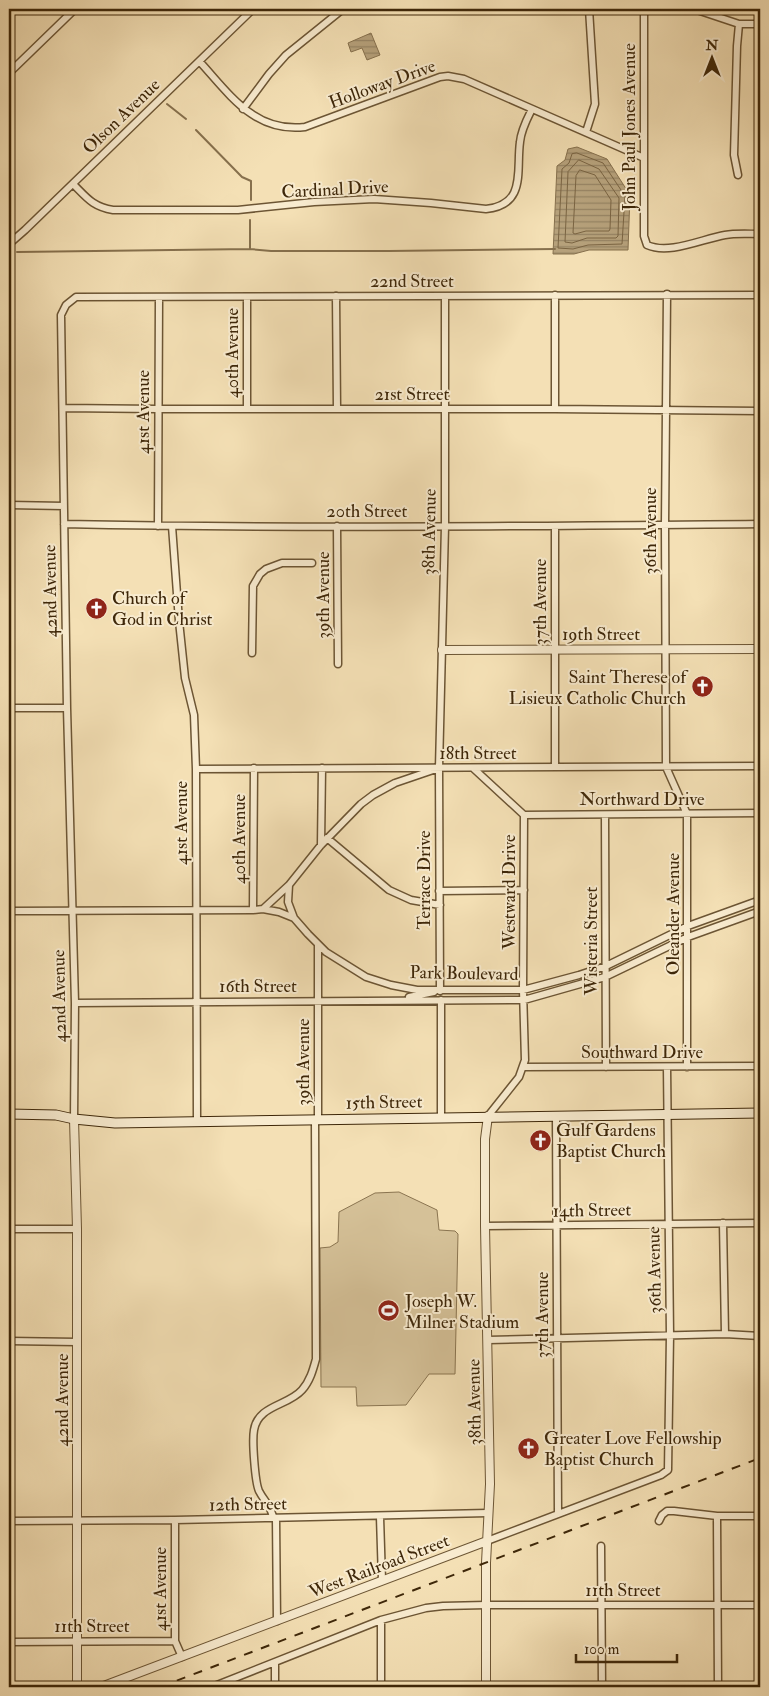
<svg xmlns="http://www.w3.org/2000/svg" width="769" height="1696" font-family="'IM FELL Double Pica',serif">
<defs>
<pattern id="water-rules" width="6" height="5" patternUnits="userSpaceOnUse" patternTransform="scale(1.25)"><rect width="6" height="5" fill="#b6a17b"/><path d="M0 2.5h6" fill="none" stroke="#958363"/></pattern>
</defs>
<rect width="100%" height="100%" fill="#f4e0b5"/>
<filter id="stains"><feTurbulence type="fractalNoise" baseFrequency=".004" numOctaves="4"/><feColorMatrix values="0 0 0 0 .2 0 0 0 0 .09 0 0 0 0 .02 0 0 0 .5 -.17"/></filter>
<radialGradient id="worn" r=".72"><stop offset=".6" stop-color="#630" stop-opacity="0"/><stop offset="1" stop-color="#630" stop-opacity=".3"/></radialGradient>
<!-- pitch -->
<path fill="#d5c198" stroke="#8a7450" d="M399 1192 437 1210 439 1230 455 1231 458 1234 455 1374H429L406 1405 357 1406 356 1387H321L320 1248 330 1247 338 1242 339 1212 375 1193Z"/>
<!-- water -->
<path fill="url(#water-rules)" stroke="#86704d" d="M371 33 380 55 367 60 362 48 351 52 348 43Z
M577 147 607 159 630 195 628 250H589L574 254H553L557 166 565 160 568 149Z"/>
<g fill="none" stroke-linecap="round" stroke-linejoin="round">
<!-- shore -->
<path stroke="#7a6442" stroke-width="1" d="M577 153 603 163 625 196 622 244 588 245 573 249 558 248 562 169 569 163 572 154Z
M579 160 599 169 619 198 618 236 616 238H587L572 243 565 242 568 172Z
M580 170 595 175 611 200 610 229 609 231H586L575 234 573 233 576 176Z"/>
<!-- stream -->
<path stroke="#86704d" stroke-width="2" d="M167 104 186 119
M196 130 242 177 251 181V200
M250 220V249
M17 252 250 249 271 251H389L555 249"/>
<defs>
<path id="minor" d="M644 9V236L647 245C669 255 702 239 725 235 736 233 748 234 760 234
M694 9 739 24H760
M200 62C230 95 255 133 305 127L440 77 448 76 464 79 644 158
M9 73 75 9
M243 109 269 74 286 55 343 9
M586 132 595 104 589 9
M738 175 734 155 737 46 739 24
M73 184C87 198 93 207 113 210H238L314 202 374 199 431 203 486 209C527 205 516 170 520 142 521 130 527 119 532 109
M9 244 25 230 253 9
M667 294 665 525 666 767 687 814V1067
M336 296 337 409
M247 298V409
M63 408 157 409H555L760 411
M555 409V295
M9 505 64 506
M64 524C296 529 528 526 760 524
M158 526 159 298
M172 526 179 621 185 678 194 715 196 769 197 1121
M337 526 338 664
M252 653 253 586 260 574 266 569 282 563H312
M9 708H67
M555 767V526
M439 768 395 783 373 795 361 804 321 845 289 885 288 902 294 918 308 934 326 952 366 977 391 985 417 990H523L579 975 606 966 688 926 760 900
M473 768 524 815 523 990 525 1060 519 1077 488 1116
M196 769 760 766
M524 815 760 813
M605 815 606 1067
M327 838 389 890 411 900 440 905
M321 845 322 768
M439 891 524 890
M263 909 279 912 294 918
M253 910 254 768
M9 911 253 910 263 909 289 885
M318 945V1120
M440 991 439 768 445 526V296
M409 997 434 992
M441 1000V1118
M75 1003 524 1000 605 977 688 937 760 911
M523 1067 760 1066
M556 1116 558 1513
M74 1119 75 1003 67 708 61 315 66 305 76 297 760 295
M723 1223 725 1334
M485 1226 760 1223
M9 1229H77
M488 1340 725 1334 760 1336
M9 1341 77 1342
M717 1516 718 1687
M380 1517 382 1580
M273 1518C272 1507 264 1501 259 1491 255 1482 252 1441 254 1430 258 1405 288 1406 302 1390 310 1381 313 1370 316 1359L315 1120
M276 1518 277 1621
M175 1520V1641L182 1657
M9 1521 175 1520 488 1513
M659 1521 662 1515 667 1511H674L717 1516H760
M487 1541 661 1475 668 1470 670 1335 667 1067
M601 1546 602 1687
M9 1642 175 1641
M275 1663V1687
M212 1687 381 1620 426 1608 443 1606 486 1605H760
M381 1687V1620"/>
<path id="tertiary" d="M442 650 760 649
M74 1119 77 1229V1687
M101 1687 487 1541
M486 1687V1563L490 1484 485 1226V1139L488 1116"/>
<path id="secondary" d="M9 1114 56 1115 74 1119 115 1123 760 1113"/>
</defs>
<!-- minor casing -->
<use href="#minor" stroke="#6c5534" stroke-width="9"/>
<!-- tertiary casing -->
<use href="#tertiary" stroke="#6c5534" stroke-width="10"/>
<!-- secondary casing -->
<use href="#secondary" stroke="#3e2709" stroke-width="11"/>
<!-- minor -->
<use href="#minor" stroke="#f8ebcf" stroke-width="6"/>
<!-- tertiary -->
<use href="#tertiary" stroke="#f8ebcf" stroke-width="8"/>
<!-- secondary -->
<use href="#secondary" stroke="#f8ebcf" stroke-width="9"/>
<!-- rail -->
<path stroke="#3e2709" stroke-width="2" stroke-dasharray="9 9" stroke-linecap="butt" d="M160 1687 760 1458"/>
</g>
<!-- icons -->
<defs>
<symbol id="church-disc" viewBox="-11 -11 22 22"><circle r="9.5" fill="#8f2418" stroke="#f8ebcf"/><path d="M-1.2-6h2.4v3.5h3.3v2.4h-3.3V6h-2.4V-.1h-3.3v-2.4h3.3Z" fill="#fff"/></symbol>
<symbol id="stadium-disc" viewBox="-11 -11 22 22"><circle r="9.5" fill="#8f2418" stroke="#f8ebcf"/><path d="M0-5a6.5 5 0 1 0 0 10a6.5 5 0 1 0 0-10ZM-3.5-1.8h7v3.6h-7Z" fill="#fff"/></symbol>
</defs>
<g fill-rule="evenodd">
<use href="#church-disc" x="84" y="596" width="25" height="25"/>
<use href="#church-disc" x="690" y="674" width="25" height="25"/>
<use href="#church-disc" x="528" y="1128" width="25" height="25"/>
<use href="#stadium-disc" x="376" y="1298" width="25" height="25"/>
<use href="#church-disc" x="516" y="1436" width="25" height="25"/>
</g>
<g text-anchor="middle" stroke-width="4" stroke-linejoin="round" paint-order="stroke">
<!-- street labels -->
<g font-size="18" fill="#3e2709" stroke="#f8ebcf">
<text transform="translate(382 84) rotate(-20)" y="6">Holloway Drive</text>
<text transform="translate(121 116) rotate(-44)" y="6">Olson Avenue</text>
<text transform="translate(629 127) rotate(-90)" y="6">John Paul Jones Avenue</text>
<text transform="translate(335 189) rotate(-3)" y="6">Cardinal Drive</text>
<text x="412" y="287">22nd Street</text>
<text transform="translate(232 353) rotate(-90)" y="6">40th Avenue</text>
<text x="412" y="400">21st Street</text>
<text transform="translate(143 412) rotate(-90)" y="6">41st Avenue</text>
<text x="367" y="517">20th Street</text>
<text transform="translate(650 531) rotate(-90)" y="6">36th Avenue</text>
<text transform="translate(429 532) rotate(-89)" y="6">38th Avenue</text>
<text transform="translate(50 591) rotate(-91)" y="6">42nd Avenue</text>
<text transform="translate(323 595) rotate(-90)" y="6">39th Avenue</text>
<text transform="translate(540 602) rotate(-90)" y="6">37th Avenue</text>
<text x="601" y="640">19th Street</text>
<text x="478" y="759">18th Street</text>
<text x="642" y="805">Northward Drive</text>
<text transform="translate(181 823) rotate(-90)" y="6">41st Avenue</text>
<text transform="translate(239 839) rotate(-90)" y="6">40th Avenue</text>
<text transform="translate(424 880) rotate(-90)" y="6">Terrace Drive</text>
<text transform="translate(509 892) rotate(-90)" y="6">Westward Drive</text>
<text transform="translate(673 914) rotate(-90)" y="6">Oleander Avenue</text>
<text transform="translate(591 941) rotate(-90)" y="6">Wisteria Street</text>
<text transform="translate(464 973) rotate(1)" y="6">Park Boulevard</text>
<text x="258" y="992">16th Street</text>
<text transform="translate(59 996) rotate(-91)" y="6">42nd Avenue</text>
<text x="642" y="1058">Southward Drive</text>
<text transform="translate(303 1062) rotate(-90)" y="6">39th Avenue</text>
<text transform="translate(384 1102) rotate(-1)" y="6">15th Street</text>
<text transform="translate(592 1210) rotate(-1)" y="6">14th Street</text>
<text transform="translate(654 1270) rotate(-91)" y="6">36th Avenue</text>
<text transform="translate(542 1315) rotate(-90)" y="6">37th Avenue</text>
<text transform="translate(62 1400) rotate(-90)" y="6">42nd Avenue</text>
<text transform="translate(474 1402) rotate(-91)" y="6">38th Avenue</text>
<text transform="translate(248 1504) rotate(-1)" y="6">12th Street</text>
<text transform="translate(379 1566) rotate(-21)" y="6">West Railroad Street</text>
<text transform="translate(160 1589) rotate(-90)" y="6">41st Avenue</text>
<text x="623" y="1596">11th Street</text>
<text x="92" y="1632">11th Street</text>
</g>
<!-- poi labels -->
<g font-size="18" fill="#3e2709" stroke="#f8ebcf" text-anchor="start">
<text x="112" y="604">Church of<tspan x="112" dy="21">God in Christ</tspan></text>
<text x="686" y="683" text-anchor="end">Saint Therese of<tspan x="686" dy="21">Lisieux Catholic Church</tspan></text>
<text x="556" y="1136">Gulf Gardens<tspan x="556" dy="21">Baptist Church</tspan></text>
<text x="405" y="1307">Joseph W.<tspan x="405" dy="21">Milner Stadium</tspan></text>
<text x="544" y="1444">Greater Love Fellowship<tspan x="544" dy="21">Baptist Church</tspan></text>
</g>
</g>
<!-- margin -->
<rect width="769" height="1696" fill="none" stroke="#f4e0b5" stroke-width="30"/>
<rect x="10" y="10" width="749" height="1676" fill="none" stroke="#3e2709" stroke-width="2.5"/>
<rect x="15" y="15" width="739" height="1666" fill="none" stroke="#3e2709"/>
<!-- north arrow -->
<g transform="translate(712 58)" stroke="#f8ebcf" stroke-width="4" paint-order="stroke">
<path d="M0-4L9 19L0 12L-9 19Z" fill="#3e2709"/>
<text y="-8" font-size="14" font-weight="bold" text-anchor="middle" fill="#3e2709">N</text>
</g>
<!-- scale -->
<path d="M576 1654v8h101v-8" fill="none" stroke="#3e2709" stroke-width="2.5"/>
<text x="584" y="1654" font-size="15" fill="#3e2709" stroke="#f8ebcf" stroke-width="4" paint-order="stroke">100 m</text>
<rect width="100%" height="100%" filter="url(#stains)"/>
<rect width="100%" height="100%" fill="url(#worn)"/>
</svg>
